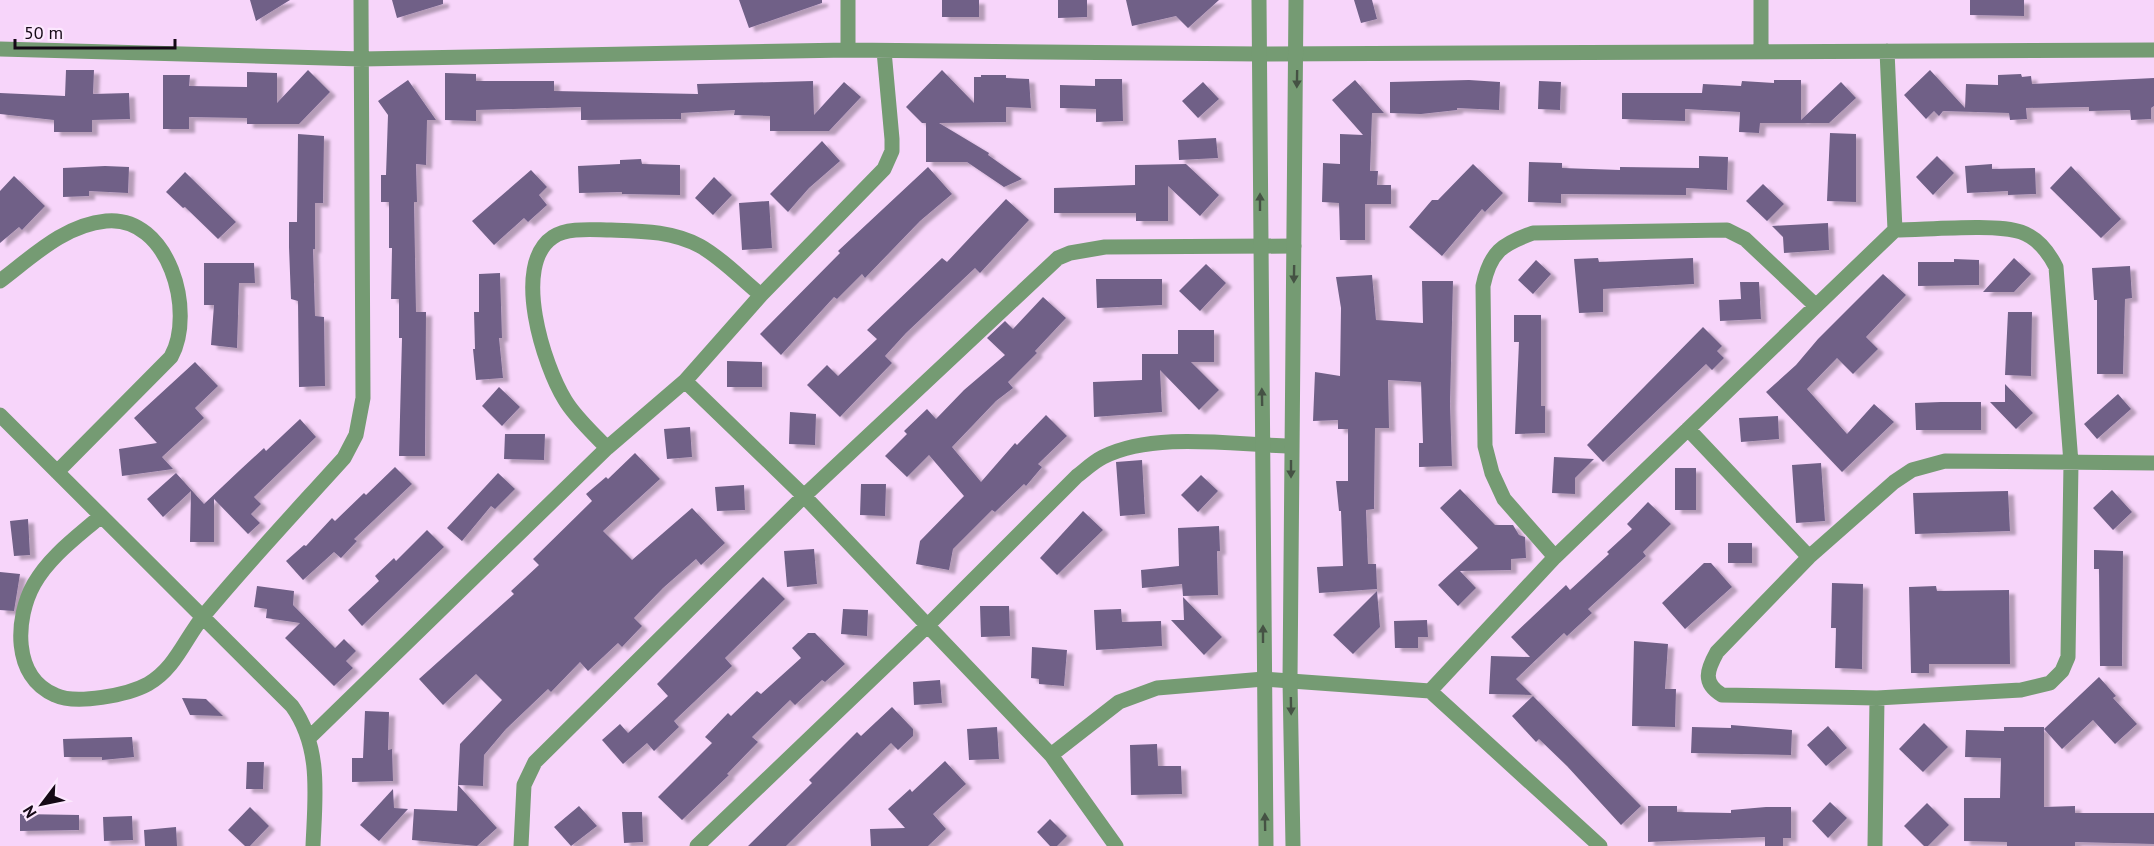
<svg xmlns="http://www.w3.org/2000/svg" width="2154" height="846" font-family="'PT Sans',sans-serif">
<defs>
<filter id="shadow"><feDropShadow dx="6" dy="4" stdDeviation="1.5" flood-color="#0004"/></filter>
</defs>
<rect width="100%" height="100%" fill="#f7d5fa"/>
<!-- building -->
<path fill="#706087" filter="url(#shadow)" d="M250 0H290L256 21Z
M392 0H443V4L397 18Z
M739 0H822V3L749 28Z
M942 0H979V17H942Z
M1058 0H1087V17L1058 18Z
M1126 0H1219L1188 28 1176 16 1132 26Z
M1354 0H1372L1377 19 1361 23Z
M1970 0H2024V16L1970 15Z
M66 70H94L93 94 129 93 130 119 92 120V132H54V120L0 114V93L65 96Z
M308 70 330 92 299 124H247V118L189 117V129H163V75H190L189 86 247 87V72L277 73V103Z
M942 70 974 103V77H981V75H1006V78L1029 79 1031 108 1006 107V122L939 123 989 153 988 155 1022 179 1004 187 967 162H926V123H922L906 107Z
M1930 70 1965 108 1966 84 1998 85V75L2021 74 2022 77 2031 76 2032 84 2154 78V106L2151 108V119L2131 120 2130 110 2089 111V107L2026 108 2027 119 2010 120 2009 113 1943 111 1939 116 1934 111 1926 119 1904 95Z
M445 73 476 74V81H554V91L698 94 697 84 813 81 814 115 844 82 861 97 829 131H770V116L734 115 735 110 681 113V119L581 120V107L476 110V121L445 120Z
M1095 79H1122L1123 121 1096 122V109L1060 108V85L1095 86Z
M408 80 436 120H427L426 165 416 164 417 202H414L416 312H426L425 456H399L402 338H399V299H391L392 248H389V202H381V175H386L388 115 378 101Z
M1355 80 1384 113H1372L1370 171H1378L1377 185H1391V204H1365V240H1340L1339 203 1322 202 1323 163 1340 164V134L1363 135 1332 100Z
M1469 80 1500 82 1499 110 1457 108V110L1421 114 1390 113V82Z
M1774 80H1801V120L1841 82 1856 98 1829 123H1760L1759 133 1739 132 1740 112 1685 109V121L1622 119V93H1702L1703 84 1741 86 1742 81 1774 83Z
M1539 81 1561 82 1560 110 1538 109Z
M1203 82 1219 99 1198 118 1182 101Z
M1830 133 1856 134V202L1827 201Z
M298 134 324 136 323 203H315V249H313L315 316 324 317 325 386 299 387 298 301 291 299 289 247V222H297Z
M1216 138 1218 158 1179 160 1178 140Z
M822 141 840 161 809 188 788 212 770 194Z
M1699 156 1728 157 1727 190 1686 188V195L1561 194V203L1528 202 1529 162 1562 163V168L1620 170V167L1699 168Z
M1937 156 1954 173 1933 195 1916 177Z
M641 159 642 164 680 165V195L622 194V192L579 193 578 166 620 164V160Z
M1186 164 1219 195 1200 216 1168 186V221H1136V213H1054V188L1135 185V165Z
M1473 164 1503 193 1485 212 1482 209 1442 256 1409 227 1432 200H1438Z
M1992 164V169L2035 168 2036 194 2008 195V191L1967 193 1965 166Z
M105 166 129 167 128 193 89 191V196L63 197V168Z
M2071 166 2121 219 2101 238 2050 188Z
M928 167 952 194 920 221 865 278 862 274 837 299 834 297 781 355 760 334 840 253 838 251Z
M531 170 547 187 539 195 547 205 528 222 524 218 494 245 472 221Z
M185 172 236 222 218 239 185 207 183 208 166 192Z
M14 176 45 206 22 230 19 227 0 243V191Z
M714 177 732 195 713 215 695 198Z
M1763 184 1784 204 1767 221 1746 201Z
M1006 199 1029 220 980 273 975 268 906 333 885 356 892 363 840 417 807 385 827 365 838 376 877 339 867 330 942 258 947 262Z
M769 201 772 248 742 250 739 203Z
M1828 223 1829 250 1784 253 1783 237 1772 226Z
M1598 258 1599 262 1693 258 1694 284 1603 289V312L1579 313 1574 259Z
M2014 258 2031 274 2014 292H1983Z
M1954 259 1979 260V285L1918 286V262H1954Z
M1536 260 1551 274 1533 294 1518 280Z
M204 263H254L255 283H239L237 348 211 345 214 305H204Z
M1206 264 1226 283 1200 311 1179 291Z
M2130 266 2132 298 2125 299 2123 374H2097V300H2094L2092 268Z
M500 273 502 338H499L503 378 476 380 473 349H475L474 312H479V274Z
M1883 274 1906 295 1866 337 1878 349 1853 374 1837 358 1807 389 1847 434 1874 404 1894 422 1842 472 1766 392 1796 365 1818 339Z
M1372 275 1376 320 1423 323 1422 281H1453L1450 404 1452 466 1419 467V443H1423L1421 382 1388 380 1389 428H1375L1374 509 1366 510 1368 564H1376L1377 589 1319 593 1317 567 1343 566 1341 511H1339L1336 481H1348V429H1338V420L1313 421 1315 372 1340 376 1341 308 1336 277Z
M1096 279H1162V305L1097 308Z
M1740 282H1759L1761 319 1720 321 1719 300 1741 299Z
M1043 297 1066 318 1035 351 1037 353 1008 382 1013 388 996 401 952 447 981 482 1015 443 1017 445 1046 415 1067 436 1038 464 1042 467 1026 486 1024 484 995 512 992 510 953 549 949 570 916 564 920 541 964 496 929 455 907 477 885 456 907 434 904 431 927 409 936 419 964 390 1005 355 987 338 1005 321 1013 329Z
M2008 312H2032L2031 376 2005 375Z
M1514 315H1541V406H1545V433L1515 434 1519 342H1514Z
M1703 327 1722 346 1717 351 1724 358 1712 370 1706 364 1603 462 1587 445Z
M1178 330H1214V362H1191L1219 390 1199 410 1160 370 1162 412 1094 417 1093 382 1142 380V354H1178Z
M727 361 762 362V387H727Z
M195 362 218 386 195 408 204 418 162 457 173 469 122 476 119 449 157 443 134 418Z
M2005 384 2033 413 2016 429 1990 402H2005Z
M499 387 520 407 502 426 482 406Z
M2118 394 2131 409 2097 439 2084 424Z
M1941 402H1981V430H1916L1915 403Z
M790 412 816 414 815 445 789 444Z
M1778 416 1779 439 1741 442 1739 418Z
M300 419 316 437 254 497 261 504 251 514 260 523 248 534 214 499V542H190L191 491 163 517 147 499 176 473 204 504 240 470 264 448 266 451Z
M690 427 692 457 667 459 664 429Z
M505 434H545L544 460 504 459Z
M635 453 660 479 603 531 632 560 692 508 725 543 701 565 696 559 663 588 634 618 642 626 622 647 618 643 588 671 580 662 551 692 548 689 506 729 484 755 483 786 458 785 460 744 502 700 476 674 443 705 419 679 514 594 511 591 539 565 533 559 592 501 586 494 606 477 608 479Z
M1554 457 1594 459 1575 478V494L1552 493Z
M1142 460 1145 514 1120 516 1116 462Z
M1821 463 1825 521 1796 523 1792 465Z
M395 467 412 484 354 539 357 541 341 558 334 552 303 580 286 561 304 545 306 546 332 518 335 521 364 493 366 495Z
M1675 468H1696V510H1675Z
M498 473 515 489 495 509 491 506 462 541 447 528Z
M1201 475 1218 491 1198 512 1181 495Z
M861 484H886L885 516 860 515Z
M744 485 745 510 717 511 715 487Z
M1460 489 1495 525H1513L1519 535 1525 537 1526 558 1511 559V570L1460 571 1476 588 1458 606 1438 585 1478 548 1440 508Z
M2112 490 2132 512 2113 530 2093 508Z
M2008 491 2010 531 1915 534 1913 493Z
M1648 502 1671 524 1643 552 1646 556 1588 609 1592 613 1567 636 1564 633 1516 679 1532 695 1489 694 1491 656 1530 657 1511 637 1566 585 1570 590 1609 554 1607 552 1632 529 1627 524Z
M1083 511 1103 530 1057 575 1040 558Z
M28 519 30 555 14 556 10 521Z
M1219 526 1220 551H1217L1218 595 1183 596 1182 584 1142 588 1141 570 1179 566 1178 528Z
M427 530 444 547 362 626 348 610 379 581 375 576 394 558 396 561Z
M1728 543H1752V563H1728Z
M814 549 817 584 787 587 784 551Z
M2094 550 2123 551 2122 666H2100L2099 569H2094Z
M1704 563H1711L1732 587 1685 629 1662 603Z
M0 572 20 574 14 611 0 610Z
M763 577 785 599 725 658 732 666 674 721 679 727 654 751 647 743 623 764 602 740 620 724 628 733 668 696 657 684Z
M1832 583 1863 584 1862 669 1835 668 1836 628H1831Z
M257 586 294 591 293 605 335 648 344 639 356 651 346 661 353 668 334 686 285 638 300 623 266 618 267 609 254 607Z
M1936 586 1937 591 2009 590 2010 664H1929V673H1911L1909 587Z
M1377 591 1380 627 1353 654 1333 635Z
M1183 597 1222 637 1204 655 1171 620H1184Z
M980 606H1009L1010 636 981 637Z
M843 609 868 610 867 636 841 634Z
M1121 609 1122 622 1161 621 1162 646 1096 650 1094 610Z
M1427 620 1428 637H1418V648H1395L1394 621Z
M808 633H815L845 664 825 682 822 680 795 705 790 700 752 737 758 742 727 774 729 775 682 820 658 797 712 743 705 737 728 713 731 716 757 691 761 694 801 658 792 648Z
M1634 641 1668 644 1665 689H1676L1675 727 1632 726Z
M1032 647 1067 650 1064 686 1039 684V679L1031 678Z
M2099 677 2116 696 2113 698 2137 724 2115 744 2093 720 2062 749 2044 729Z
M940 680 942 703 914 705 913 682Z
M1533 696 1641 806 1621 825 1567 766 1539 739 1536 742 1512 716Z
M182 698 206 699 223 716 190 715Z
M892 707 913 729V736L898 750 891 743 786 846H748L812 783 809 780 857 732 861 736Z
M365 711 389 712 388 750 392 749 393 781 352 782V758H363Z
M1924 723 1948 747 1923 772 1899 749Z
M1731 725 1792 730 1791 755 1691 753 1692 727 1731 728Z
M1828 726 1847 748 1826 766 1807 745Z
M997 727 999 759 969 760 967 729Z
M2004 727H2044V807L2075 806V813H2154V844L2075 842V846H2007V842L1964 841V798H2000L2001 758 1965 757 1966 730 2004 731Z
M132 737 134 757 102 760V757H64L63 739Z
M1157 744 1158 766H1181L1182 794 1131 795 1130 745Z
M945 761 966 784 933 814 946 829 928 846H871L870 829 905 828 888 809 910 789 912 792Z
M247 762H264L263 789H246Z
M458 785 497 828 477 846 412 840 414 809 457 811Z
M393 789 394 808 408 809 379 841 360 825Z
M1830 802 1847 818 1828 838 1812 821Z
M1927 803 1949 825 1928 846H1924L1904 826Z
M579 806 597 826 571 846 554 827Z
M1648 806H1677V812L1731 813V810L1766 807H1791V838H1783V846H1765V837L1648 842Z
M250 807 269 826 250 846H245L228 830Z
M622 812H642L643 842 624 843Z
M20 814 79 815V830L20 831Z
M132 816 133 840 104 841 103 817Z
M1050 819 1067 836 1057 846H1050L1037 832Z
M176 827 177 846H145L144 830Z"/>
<g fill="none" stroke-linecap="round" stroke-linejoin="round">
<!-- minor -->
<path stroke="#759b73" stroke-width="15" d="M848 0V50
M0 49 362 59 848 50 1259 54 2154 50
M1887 51 1895 230
M1761 52V0
M0 281C32 257 64 225 106 221 169 215 196 312 171 357L57 472
M685 381 804 496 1051 755 1116 846
M0 415 292 706C322 748 315 797 313 846
M1688 429 1809 557
M607 448C593 433 575 417 565 400 544 366 511 265 553 237 568 227 593 230 611 230 642 231 672 231 700 246 722 258 741 279 761 295
M101 516C77 537 50 556 34 584 15 618 12 677 55 695 76 705 128 695 148 684 176 668 185 638 205 614 249 561 297 510 344 458L356 435 363 398 361 0
M1555 557 1504 499 1492 473 1485 446 1483 286C1490 252 1502 244 1533 233L1727 230 1745 239 1816 306
M1430 691 1600 846
M309 738 607 448 685 381 761 295 884 169 892 151V139L884 51
M1051 755 1119 702 1157 688 1264 679 1430 691 1555 557 1895 230C1924 230 1996 223 2021 232 2038 238 2048 251 2056 267L2071 463 2068 657 2062 671 2050 683 2021 690 1877 698 1722 695C1702 683 1707 670 1717 652L1809 557 1894 482 1912 470 1945 461 2154 463
M521 846 524 785 535 762 804 496 1058 258 1070 253 1105 247 1294 246
M697 846 927 626 1077 476C1085 470 1093 462 1103 457 1155 431 1234 445 1291 446
M1875 846 1877 698"/>
<!-- tertiary -->
<path stroke="#759b73" stroke-width="15" d="M1259 0 1266 846
M1293 846 1290 680 1296 0"/>
</g>
<!-- one-way arrows -->
<defs><path id="oneway-solid" d="M-6-.8H1V-3.2L6.5 0L1 3.2V.8H-6Z" transform="scale(1.5)"/></defs>
<g fill="#455244">
<use href="#oneway-solid" transform="translate(1297 79) rotate(91)"/>
<use href="#oneway-solid" transform="translate(1260 202) rotate(-90)"/>
<use href="#oneway-solid" transform="translate(1294 274) rotate(91)"/>
<use href="#oneway-solid" transform="translate(1262 397) rotate(-91)"/>
<use href="#oneway-solid" transform="translate(1291 469) rotate(90)"/>
<use href="#oneway-solid" transform="translate(1263 634) rotate(-90)"/>
<use href="#oneway-solid" transform="translate(1291 706) rotate(89)"/>
<use href="#oneway-solid" transform="translate(1265 822) rotate(-91)"/>
</g>
<!-- north arrow -->
<g transform="translate(42 804) rotate(238)" stroke="#fce7fe" stroke-width="4.5" paint-order="stroke">
<path d="M0-4.5L10 22L0 15L-10 22Z" fill="#150916"/>
<text y="-9" font-size="16" font-weight="bold" text-anchor="middle" fill="#150916">N</text>
</g>
<!-- scale -->
<path d="M15 39v9h160v-9" fill="none" stroke="#150916" stroke-width="3"/>
<text x="24" y="39" font-size="18" fill="#150916" stroke="#fce7fe" stroke-width="4.5" paint-order="stroke">50 m</text>
</svg>
